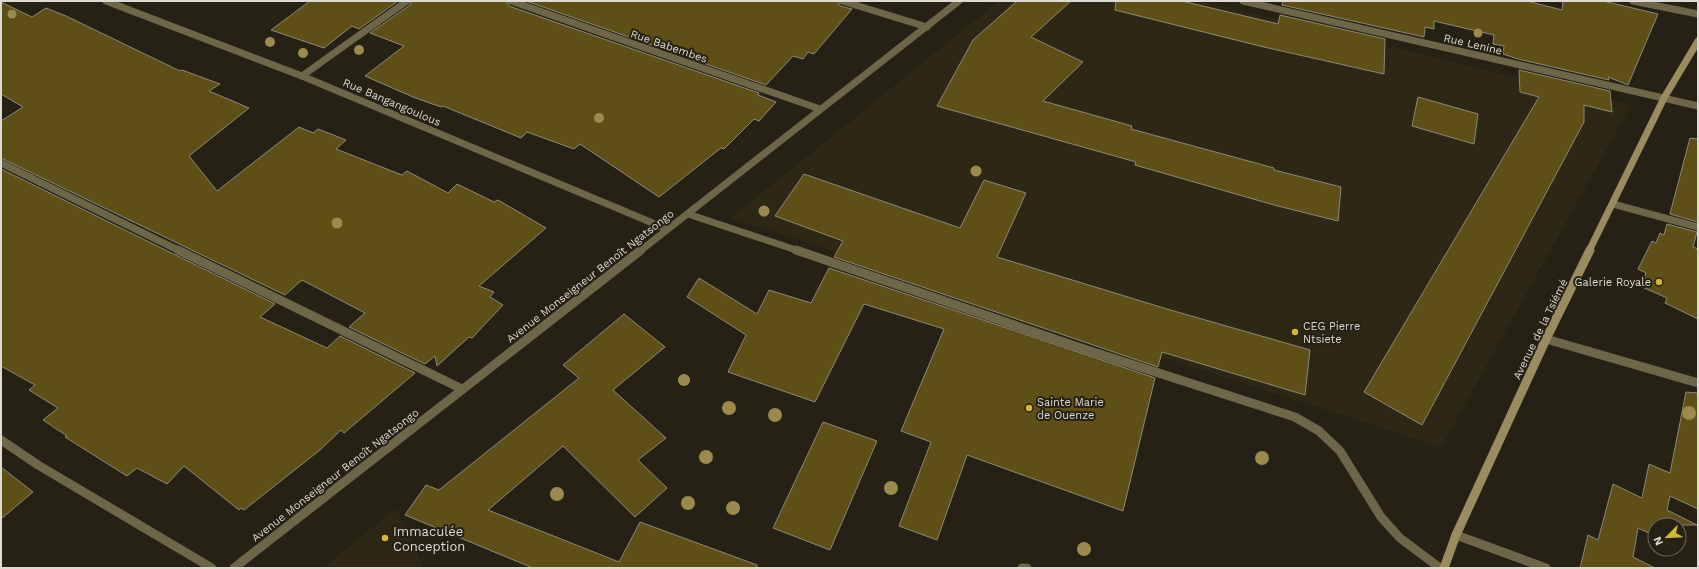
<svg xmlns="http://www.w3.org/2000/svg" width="1699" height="569" font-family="'Work Sans',sans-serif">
<rect width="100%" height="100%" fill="#252115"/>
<!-- built -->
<path fill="#2d2815" d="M999 1H1201L1631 105 1441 447 731 218Z
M396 508 424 568H323Z"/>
<!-- building -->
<path fill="#5d4f16" stroke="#8d897a" d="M310 1H398L359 29 352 26 324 48 271 30Z
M412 1H506L509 6 759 93 758 95 776 102 759 121 754 119 724 149 721 148 659 197 580 144 574 149 527 132 521 138 443 106 441 107 413 97 365 76 404 46 370 33 410 5Z
M526 1H837L840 6 852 9 814 54 808 52 803 59 793 56 766 85Z
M1017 1H1071L1031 37 1083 62 1043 101 1132 126 1131 129 1274 168V170L1341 187 1338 221 1274 205 1135 165 1136 162 937 106 973 40Z
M1116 1H1182L1278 24 1280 15 1385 39 1384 74 1264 47 1115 10Z
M1283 1H1527L1562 10 1563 1H1603L1658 14 1628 85 1608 77 1609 80 1518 59 1503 54 1504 46 1493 44 1494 35 1434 21V29L1425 27 1424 37 1282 5Z
M1 2 32 17 46 8 66 16 180 71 182 70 220 84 209 91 249 108 189 156 217 191 299 127 313 133 318 129 346 140 336 149 402 175 407 171 448 193 457 184 494 202 498 200 546 228 479 286 494 292 490 297 503 305 472 338 469 337 437 366 435 356 425 364 349 327 365 313 302 280 285 295 1 158V121L23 107 1 94Z
M1519 70 1610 91 1612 112 1584 105V122L1422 425 1364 392 1539 97 1520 92Z
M1418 97 1478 114 1474 144 1412 126Z
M1690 138 1698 139V222L1670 214Z
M1 169 275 304 260 317 327 348 340 336 415 373 344 433 341 430 320 450 244 510 241 508 239 510 184 466 167 484 137 468 127 476 65 437 67 436 43 420 58 408 29 390 35 385 1 366Z
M804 174 960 228 984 180 1026 193 997 257 1167 309 1310 350 1305 395 1162 352 1158 367 834 257 843 241 775 216Z
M1667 224 1697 232 1693 247 1698 249V319L1665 303 1667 298 1640 286 1646 273 1638 269 1652 241 1656 243 1660 233 1664 235Z
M829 268 1155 378 1123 511 967 455 937 540 899 526 931 442 901 431 944 329 864 304 815 402 728 372 746 335 687 297 699 278 757 314 769 290 811 303Z
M624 314 665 347 613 390 666 438 638 460 667 488 635 517 563 446 488 510 619 562 640 522 757 565V568H533L405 515 426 485 439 490 579 378 563 365Z
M1686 392 1698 393V509L1670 496 1667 510 1697 525H1655V536L1638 528 1633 557 1655 568H1580L1588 535 1598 540 1613 484 1642 498 1649 464 1670 473Z
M823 422 877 441 830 550 773 528Z
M1 467 33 492 1 519Z"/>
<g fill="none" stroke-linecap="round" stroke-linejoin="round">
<!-- service -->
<path stroke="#6d6649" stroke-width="9" d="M1022 568H1027"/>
<!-- minor-far1 -->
<path stroke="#6d6649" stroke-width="7" d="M511 1 820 109
M842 1 927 27
M1633 1 1698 14
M302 76 407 1
M1 163 180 251
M1613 204 1698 227
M688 214 799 251"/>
<!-- minor -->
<path stroke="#6d6649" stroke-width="9" d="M178 250 462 389
M796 250 1081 348 1295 417 1319 431 1340 451 1381 517 1400 538 1440 568
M1546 339 1698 383
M1 440 38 465 212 568
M1456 535 1546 568"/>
<!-- tertiary-far1 -->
<path stroke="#6d6649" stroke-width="7" d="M106 1 302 76 667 229
M1243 1 1698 106
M640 251 959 1"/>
<!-- tertiary -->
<path stroke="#6d6649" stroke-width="9" d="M234 568 641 250"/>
<!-- secondary-far1 -->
<path stroke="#998c5e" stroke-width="7" d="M1589 251 1664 98 1698 41"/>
<!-- secondary -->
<path stroke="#998c5e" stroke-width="9" d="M1444 568 1456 535 1546 339 1590 250"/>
</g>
<!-- trees -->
<g fill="#9a8a4c">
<circle cx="12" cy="14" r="4.5"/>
<circle cx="1478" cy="33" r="4.5"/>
<circle cx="270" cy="42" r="5"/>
<circle cx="359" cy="50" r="5"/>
<circle cx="303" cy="53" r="5"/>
<circle cx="599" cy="118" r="5"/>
<circle cx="976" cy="171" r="5.5"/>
<circle cx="764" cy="211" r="5.5"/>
<circle cx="337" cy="223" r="5.5"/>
<circle cx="684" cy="380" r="6"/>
<circle cx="729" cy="408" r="7"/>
<circle cx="1689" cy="413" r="7"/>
<circle cx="775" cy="415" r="7"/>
<circle cx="706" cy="457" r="7"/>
<circle cx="1262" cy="458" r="7"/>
<circle cx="891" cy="488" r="7"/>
<circle cx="557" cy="494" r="7"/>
<circle cx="688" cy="503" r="7"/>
<circle cx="733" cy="508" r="7"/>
<circle cx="1084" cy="549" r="7"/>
</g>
<!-- markers -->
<g fill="#d5b535" stroke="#252115" stroke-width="1.5">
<circle cx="1659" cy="282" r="4"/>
<circle cx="1295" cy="332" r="4"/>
<circle cx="1029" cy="408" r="4"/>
<circle cx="385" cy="538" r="4"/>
</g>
<g text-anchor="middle" stroke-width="4" stroke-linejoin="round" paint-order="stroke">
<!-- street labels -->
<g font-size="11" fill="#dddbd3" stroke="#252115">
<text transform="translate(1473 44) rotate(13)" y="4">Rue Lenine</text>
<text transform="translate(669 46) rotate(19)" y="4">Rue Babembes</text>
<text transform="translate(392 102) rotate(23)" y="4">Rue Bangangoulous</text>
<text transform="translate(590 276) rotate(-38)" y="4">Avenue Monseigneur Benoît Ngatsongo</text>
<text transform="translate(1540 329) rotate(-64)" y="4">Avenue de la Tsiémé</text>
<text transform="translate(335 475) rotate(-38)" y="4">Avenue Monseigneur Benoît Ngatsongo</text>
</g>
<!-- poi labels -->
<g font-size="11" fill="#dddbd3" stroke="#252115" text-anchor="start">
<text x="1651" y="286" text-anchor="end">Galerie Royale</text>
<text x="1303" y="330">CEG Pierre<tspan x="1303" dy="13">Ntsiete</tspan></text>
<text x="1037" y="406">Sainte Marie<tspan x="1037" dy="13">de Ouenze</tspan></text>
</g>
<!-- near-poi labels -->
<g font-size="13" fill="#dddbd3" stroke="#252115" text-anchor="start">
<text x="393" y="536">Immaculée<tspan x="393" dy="15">Conception</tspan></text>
</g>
</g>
<!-- border -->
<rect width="1699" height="569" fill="none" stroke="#dddbd3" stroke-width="4"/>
<!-- north arrow -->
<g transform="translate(1667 537) rotate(246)"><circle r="19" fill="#252115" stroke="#6f6b61"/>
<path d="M0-3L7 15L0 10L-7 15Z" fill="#d5b535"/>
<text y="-6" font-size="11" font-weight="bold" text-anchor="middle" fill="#dddbd3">N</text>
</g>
</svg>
